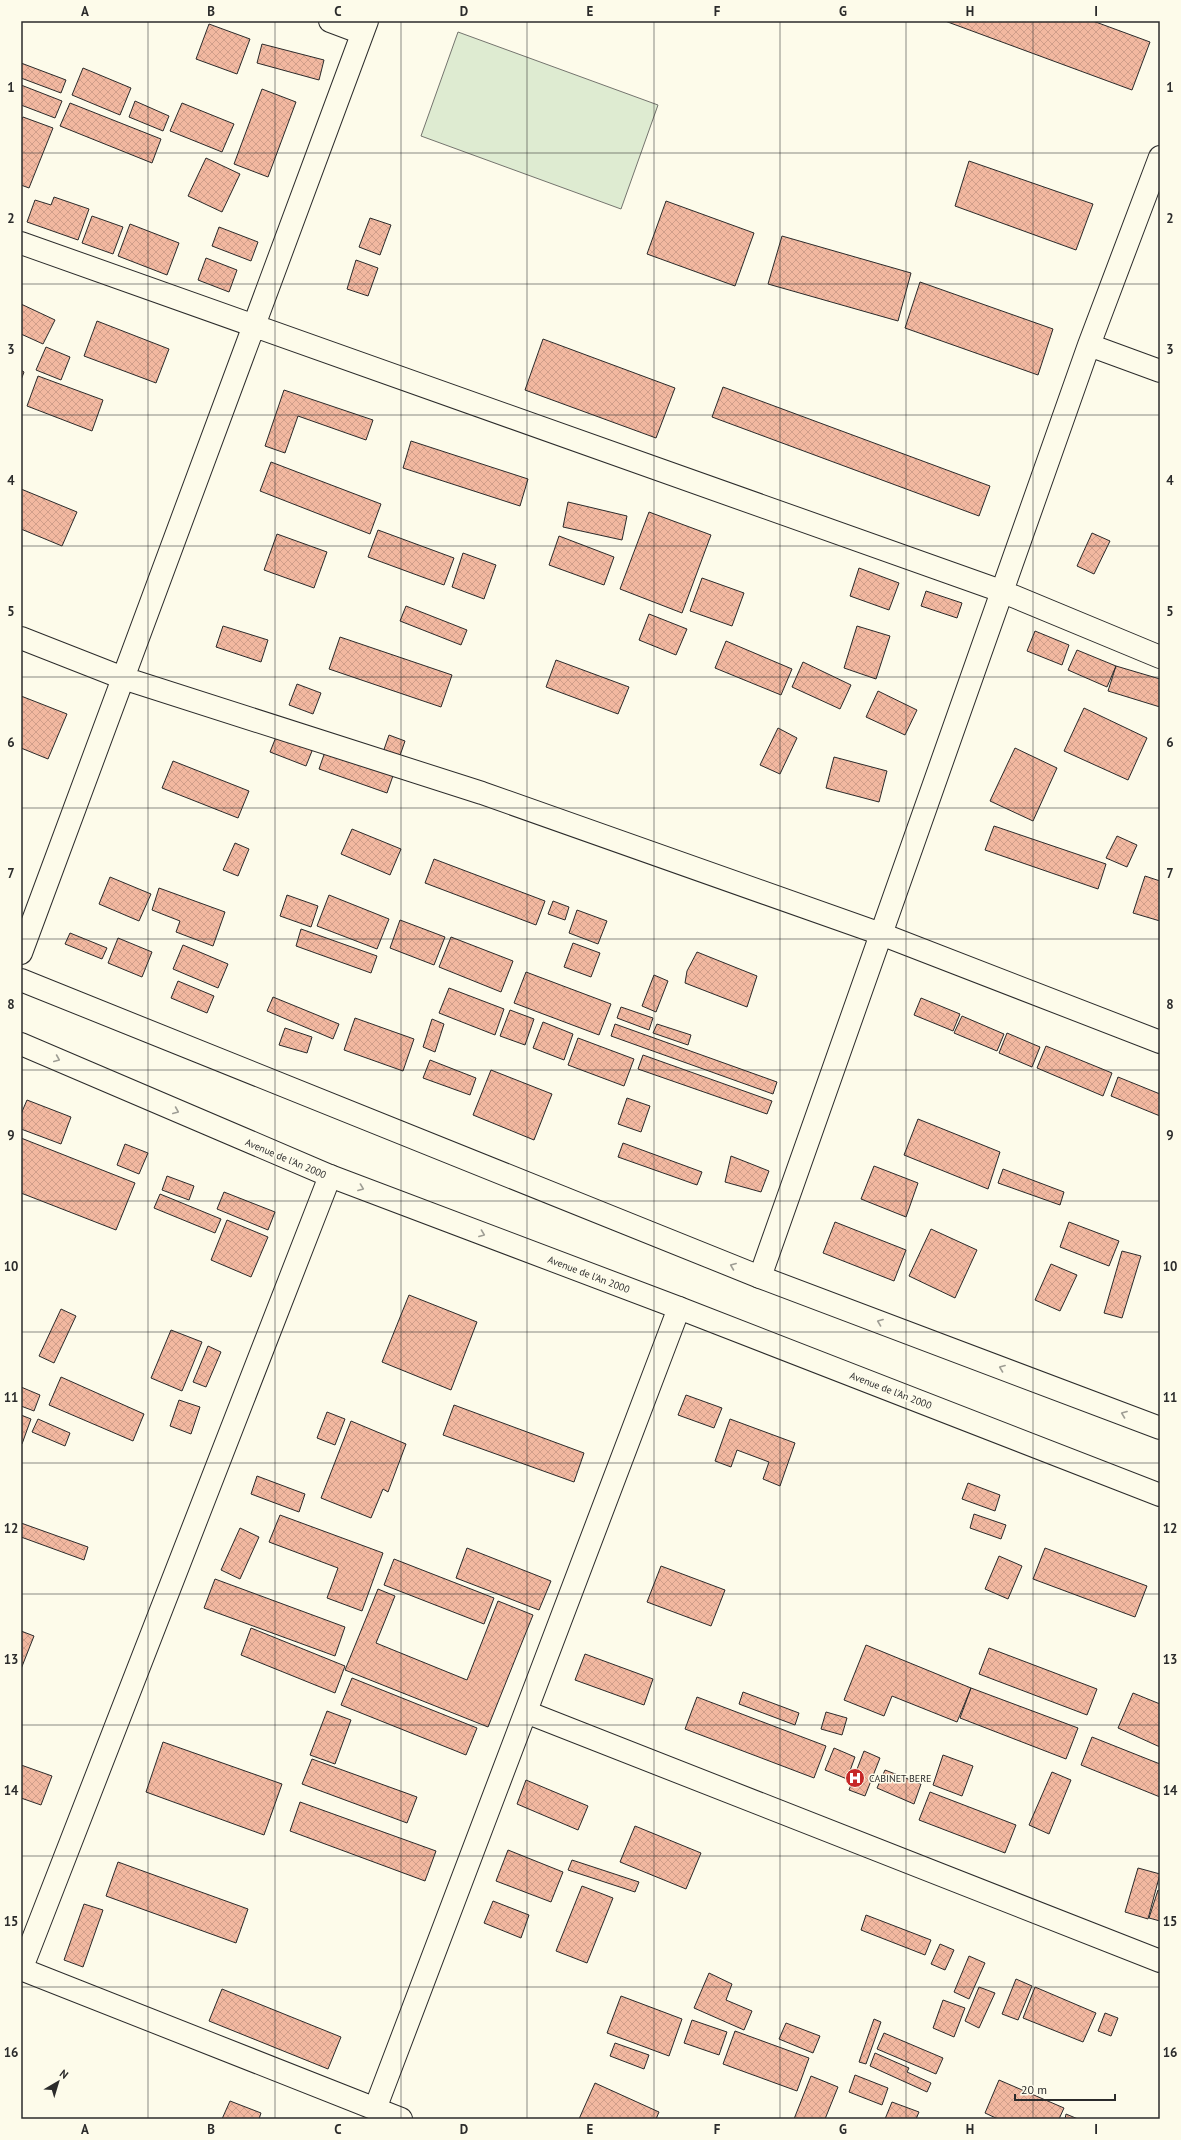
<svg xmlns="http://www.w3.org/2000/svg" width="1181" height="2140" font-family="'PT Sans',sans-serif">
<defs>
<pattern id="building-cross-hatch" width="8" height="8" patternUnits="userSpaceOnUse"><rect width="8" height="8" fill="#f2b8a0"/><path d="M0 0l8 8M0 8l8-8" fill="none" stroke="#d09e8a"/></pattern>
</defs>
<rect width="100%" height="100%" fill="#fdfbea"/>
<!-- park -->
<path fill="#deebd1" stroke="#74746e" d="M458 32 658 105 621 209 421 136Z"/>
<!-- building -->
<path fill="url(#building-cross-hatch)" stroke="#2b2b2b" d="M945 21H1093L1150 42 1132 90Z
M209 24 250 39 237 74 196 59Z
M262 44 324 60 319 80 257 63Z
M21 63 66 80 61 93 21 78Z
M83 68 131 88 120 115 72 95Z
M21 85 62 101 55 118 21 105Z
M262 89 296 102 268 177 234 164Z
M135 101 169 116 163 131 129 117Z
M70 103 161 139 152 163 60 126Z
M182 103 234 124 222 152 170 131Z
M23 117 53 128 29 188 21 185V121Z
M206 158 240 174 222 212 188 196Z
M969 161 1093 204 1076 250 955 206Z
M54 197 89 209 78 240 27 222 35 200 51 205Z
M666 201 754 233 735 286 647 254Z
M92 216 123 227 113 254 82 243Z
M370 218 391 225 380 255 359 247Z
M130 224 179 243 167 275 118 256Z
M219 227 258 242 251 261 212 246Z
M782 236 911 273 898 321 768 284Z
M206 258 237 270 229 292 198 280Z
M356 260 378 268 368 296 347 289Z
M920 282 1053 329 1038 375 905 328Z
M21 304 55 320 43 344 21 334Z
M97 321 169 349 156 383 84 356Z
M543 339 675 388 656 438 525 390Z
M46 347 70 357 61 380 36 370Z
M21 370 24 372 21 380Z
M38 376 103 400 92 431 27 406Z
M723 387 990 486 979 516 712 417Z
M284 390 373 420 366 440 298 416 285 453 265 446Z
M411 441 528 479 520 506 403 468Z
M271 462 381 504 370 534 260 491Z
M21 489 77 512 62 546 21 529Z
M568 502 627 516 622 540 563 527Z
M649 512 711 535 682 613 620 589Z
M378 530 454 558 444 585 368 557Z
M1092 533 1110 541 1094 574 1077 566Z
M277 534 327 552 314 588 264 570Z
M559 536 614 557 604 585 549 565Z
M463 553 496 565 484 599 452 587Z
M859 568 899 583 889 610 850 596Z
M702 578 744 593 732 626 690 611Z
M926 591 962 603 957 618 921 606Z
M406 606 467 630 461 645 400 621Z
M649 614 687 629 676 655 639 640Z
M223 626 268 640 261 662 216 647Z
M857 626 890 636 876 679 844 668Z
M1035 631 1069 645 1062 665 1027 651Z
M340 637 452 675 441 707 329 669Z
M726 641 792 669 781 695 715 668Z
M1077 650 1116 666 1107 687 1068 670Z
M556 660 629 687 618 714 546 687Z
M803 662 851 685 840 709 792 687Z
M1116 666 1160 679V707L1108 691Z
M297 684 321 693 313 714 289 705Z
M878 691 917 710 905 735 866 717Z
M21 696 67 714 48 759 21 748Z
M1084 708 1147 738 1128 780 1064 751Z
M280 727 316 741 306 766 270 752Z
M778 728 797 738 780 774 760 765Z
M389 735 405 741 387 793 319 769 327 746 379 764Z
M1015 748 1057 768 1033 821 990 801Z
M834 757 887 771 879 802 826 788Z
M173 761 249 791 238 818 162 788Z
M994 826 1106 864 1098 889 985 850Z
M352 829 401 849 390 875 341 854Z
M1117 836 1137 845 1127 867 1106 858Z
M235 843 249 849 238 876 223 870Z
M434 859 545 901 536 925 425 883Z
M1145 876 1160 881V921L1133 913Z
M110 877 151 894 139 921 99 904Z
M159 888 225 912 213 946 176 932 180 921 152 910Z
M287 895 318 906 311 927 280 916Z
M329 895 389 919 377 949 317 926Z
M553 901 569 907 565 920 548 914Z
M577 910 607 921 598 944 569 933Z
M400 920 445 937 434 965 390 948Z
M301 929 377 956 371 973 296 946Z
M70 933 107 948 102 959 65 944Z
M451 937 513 961 501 992 439 967Z
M118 938 152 952 142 977 108 963Z
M573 943 600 953 591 977 564 967Z
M183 945 228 964 218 988 173 969Z
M697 952 757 976 747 1007 685 983 687 971Z
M526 972 611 1004 599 1035 514 1003Z
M654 975 668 981 656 1012 642 1006Z
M178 981 214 996 207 1013 171 998Z
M449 988 504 1009 495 1035 439 1013Z
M273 997 339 1024 333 1039 267 1011Z
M921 998 960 1014 953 1031 914 1015Z
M621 1007 653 1018 649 1030 617 1018Z
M510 1010 534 1019 525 1045 500 1036Z
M962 1016 1004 1034 997 1051 954 1033Z
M355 1018 414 1039 403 1071 344 1050Z
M432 1019 444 1024 435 1052 423 1047Z
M543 1022 573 1034 564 1060 533 1048Z
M615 1024 777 1082 773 1094 611 1036Z
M657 1024 691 1035 688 1045 653 1033Z
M285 1028 312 1037 307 1053 279 1045Z
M1007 1033 1040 1047 1032 1067 999 1053Z
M578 1038 634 1059 624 1086 568 1065Z
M1046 1046 1112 1073 1103 1096 1037 1068Z
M643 1055 772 1101 767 1114 638 1069Z
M430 1060 476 1078 470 1095 423 1078Z
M491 1070 552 1094 534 1140 473 1115Z
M1118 1077 1160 1094V1116L1111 1096Z
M627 1098 650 1106 641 1132 618 1124Z
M27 1100 71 1117 61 1144 21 1129V1114Z
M918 1119 1000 1152 988 1189 904 1155Z
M21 1138 135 1183 116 1230 21 1193Z
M623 1143 702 1172 697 1185 618 1157Z
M125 1144 148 1153 139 1174 117 1165Z
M731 1156 769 1171 761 1192 725 1182Z
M874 1166 918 1183 906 1217 861 1199Z
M1003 1169 1064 1192 1060 1205 998 1183Z
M167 1176 194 1186 189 1200 162 1190Z
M224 1192 275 1212 268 1230 217 1209Z
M160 1194 221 1219 215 1233 154 1208Z
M227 1220 268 1237 251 1277 211 1260Z
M835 1222 906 1250 894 1281 823 1253Z
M1069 1222 1119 1241 1109 1266 1060 1247Z
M931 1229 977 1250 955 1298 909 1276Z
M1122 1251 1141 1256 1122 1318 1104 1313Z
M1051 1264 1077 1275 1060 1311 1035 1300Z
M409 1295 477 1322 451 1390 382 1362Z
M61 1309 76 1316 54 1363 39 1356Z
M171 1330 202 1342 182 1391 151 1378Z
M208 1346 221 1352 206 1387 193 1382Z
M61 1377 144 1414 133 1441 49 1405Z
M21 1387 40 1395 34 1411 21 1406Z
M686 1395 722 1408 714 1428 678 1415Z
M179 1400 200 1407 191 1434 170 1426Z
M454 1405 584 1453 574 1482 443 1435Z
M327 1412 345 1419 335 1445 317 1438Z
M21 1415 31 1419 22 1444H21Z
M38 1419 70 1433 65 1446 32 1432Z
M730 1419 795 1443 780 1486 763 1479 769 1462 737 1450 731 1467 715 1461Z
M351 1421 406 1444 388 1492 383 1489 371 1518 321 1498Z
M257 1476 305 1494 299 1512 251 1494Z
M968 1483 1000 1495 995 1511 962 1499Z
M974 1514 1006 1525 1001 1539 970 1528Z
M280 1515 383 1553 362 1611 327 1598 338 1568 269 1542Z
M21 1523 88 1547 84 1560 21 1537Z
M240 1528 259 1537 240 1579 221 1570Z
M467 1548 551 1581 539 1610 456 1578Z
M1045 1548 1147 1586 1135 1617 1033 1579Z
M999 1556 1022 1566 1008 1599 985 1589Z
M394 1559 494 1598 484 1624 384 1585Z
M661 1566 725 1590 711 1626 647 1602Z
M215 1579 345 1627 335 1656 204 1608Z
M378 1589 395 1596 376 1643 467 1680 498 1601 533 1615 488 1727 345 1670Z
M251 1628 345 1666 335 1693 241 1655Z
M21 1631 34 1636 21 1669Z
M866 1645 971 1688 957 1722 892 1696 884 1716 844 1700Z
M989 1648 1097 1689 1087 1715 979 1674Z
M585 1654 653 1679 644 1705 575 1680Z
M352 1678 477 1728 466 1755 341 1705Z
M971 1688 1078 1728 1066 1759 960 1718Z
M743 1692 799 1713 795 1725 739 1704Z
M1133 1693 1160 1704V1747L1118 1728Z
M697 1697 826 1746 814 1778 685 1729Z
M327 1711 351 1720 335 1764 310 1755Z
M826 1712 847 1718 842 1735 821 1729Z
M1092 1737 1160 1764V1797L1081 1765Z
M163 1742 282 1784 264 1835 146 1792Z
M834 1748 855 1757 847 1779 825 1770Z
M864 1751 880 1758 865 1796 849 1790Z
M943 1755 973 1766 962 1796 933 1785Z
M312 1759 417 1797 407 1823 302 1784Z
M21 1765 52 1776 41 1805 21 1798Z
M885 1770 921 1784 914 1804 877 1788Z
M1052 1772 1071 1780 1049 1834 1029 1825Z
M526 1780 588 1806 578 1830 517 1804Z
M930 1792 1016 1825 1005 1853 919 1820Z
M300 1802 436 1851 425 1881 290 1831Z
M635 1826 701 1853 686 1889 620 1862Z
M508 1850 563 1872 551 1902 496 1881Z
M572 1860 639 1882 635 1892 568 1870Z
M118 1862 248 1909 236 1943 106 1896Z
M1138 1868 1160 1874 1148 1919 1125 1912Z
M582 1886 613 1898 587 1963 556 1951Z
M1158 1890 1160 1891V1921L1149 1918Z
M493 1901 529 1915 521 1938 484 1923Z
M84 1904 103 1910 83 1967 64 1960Z
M866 1915 931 1940 925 1955 861 1930Z
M940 1944 954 1950 945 1970 931 1964Z
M969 1956 985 1963 969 1999 954 1992Z
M709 1973 732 1984 726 2000 752 2011 744 2030 694 2008Z
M1016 1979 1032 1986 1018 2020 1002 2014Z
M979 1987 995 1993 979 2028 965 2021Z
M1035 1987 1096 2013 1083 2042 1023 2018Z
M222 1989 341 2037 328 2069 209 2021Z
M621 1996 682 2019 669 2056 607 2033Z
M943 2000 965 2008 954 2037 933 2028Z
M1105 2013 1118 2018 1111 2036 1098 2031Z
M874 2019 881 2022 866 2064 859 2062Z
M692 2020 727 2032 719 2055 684 2043Z
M786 2023 820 2036 813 2053 779 2039Z
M735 2031 809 2058 797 2091 723 2064Z
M884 2033 943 2058 936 2074 877 2049Z
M615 2043 649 2055 644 2069 610 2056Z
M875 2053 909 2068 907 2072 931 2083 927 2092 870 2066Z
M855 2075 888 2088 882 2105 849 2092Z
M811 2076 838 2087 825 2119H794Z
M999 2080 1064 2108 1059 2119H998L985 2113Z
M595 2083 659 2112 656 2119H579Z
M230 2101 261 2113 259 2119H222Z
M892 2102 919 2112 916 2119H885Z
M1066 2114 1078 2119H1065Z"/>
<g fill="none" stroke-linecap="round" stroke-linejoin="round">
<defs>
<path id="minor" d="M330 21 362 33
M21 243 1001 591 1160 657
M1089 345 1160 371
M21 638 123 678 482 793 881 934 1160 1042
M21 953 367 21
M760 1277 1089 345 1160 157
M526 1712 1160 1961
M21 1969 401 2119
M21 1970 330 1176
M375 2109 679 1308"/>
<path id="primary" d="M21 980 760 1277 1160 1428
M21 1044 330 1176 679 1308 1160 1495"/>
</defs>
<!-- minor casing -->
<use href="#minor" stroke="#2b2b2b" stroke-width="24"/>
<!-- primary casing -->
<use href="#primary" stroke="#2b2b2b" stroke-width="24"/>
<!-- minor -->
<use href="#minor" stroke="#fdfbea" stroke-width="22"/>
<!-- primary -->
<use href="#primary" stroke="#fdfbea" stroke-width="22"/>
</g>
<!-- one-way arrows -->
<defs><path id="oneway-chevron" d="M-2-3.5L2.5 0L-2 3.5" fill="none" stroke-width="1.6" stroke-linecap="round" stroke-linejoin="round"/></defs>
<g stroke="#9e9d94">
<use href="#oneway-chevron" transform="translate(57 1059) rotate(23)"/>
<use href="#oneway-chevron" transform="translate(176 1111) rotate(23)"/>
<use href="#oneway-chevron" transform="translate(361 1188) rotate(21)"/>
<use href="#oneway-chevron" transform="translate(482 1234) rotate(21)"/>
<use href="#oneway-chevron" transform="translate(733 1266) rotate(-158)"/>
<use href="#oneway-chevron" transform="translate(880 1322) rotate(-159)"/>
<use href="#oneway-chevron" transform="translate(1002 1368) rotate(-159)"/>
<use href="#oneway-chevron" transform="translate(1124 1414) rotate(-159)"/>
</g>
<!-- grid -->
<path fill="none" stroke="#2b2b2b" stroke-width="1" stroke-opacity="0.55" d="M148 21V2119M275 21V2119M401 21V2119M527 21V2119M654 21V2119M780 21V2119M906 21V2119M1033 21V2119M21 153H1160M21 284H1160M21 415H1160M21 546H1160M21 677H1160M21 808H1160M21 939H1160M21 1070H1160M21 1201H1160M21 1332H1160M21 1463H1160M21 1594H1160M21 1725H1160M21 1856H1160M21 1987H1160"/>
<!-- icons -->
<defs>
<symbol id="hospital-disc" viewBox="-11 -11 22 22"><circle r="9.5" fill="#c62828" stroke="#fdfbea"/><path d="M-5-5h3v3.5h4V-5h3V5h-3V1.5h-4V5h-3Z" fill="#fff"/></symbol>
</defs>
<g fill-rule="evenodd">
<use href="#hospital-disc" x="844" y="1767" width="22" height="22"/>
</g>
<g text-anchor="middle" stroke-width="3" stroke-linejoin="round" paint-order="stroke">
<!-- street labels -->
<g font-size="10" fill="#2b2b2b" stroke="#fdfbea">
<text transform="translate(286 1158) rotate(23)" y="4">Avenue de l'An 2000</text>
<text transform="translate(589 1274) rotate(21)" y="4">Avenue de l'An 2000</text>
<text transform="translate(891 1390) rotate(21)" y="4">Avenue de l'An 2000</text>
</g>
<!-- poi labels -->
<g font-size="10" fill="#2b2b2b" stroke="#fdfbea" text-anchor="start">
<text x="869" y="1782">CABINET BERE</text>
</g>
</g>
<!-- border -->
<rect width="1181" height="2140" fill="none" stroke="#fdfbea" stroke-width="44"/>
<!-- north arrow -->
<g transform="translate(58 2082) rotate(38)" stroke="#fdfbea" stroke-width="3" paint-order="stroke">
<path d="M0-3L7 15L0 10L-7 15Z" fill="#2b2b2b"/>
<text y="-6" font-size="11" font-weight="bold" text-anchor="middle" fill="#2b2b2b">N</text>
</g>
<!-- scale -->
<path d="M1015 2094v6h100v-6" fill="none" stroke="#2b2b2b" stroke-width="2"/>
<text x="1021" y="2094" font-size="12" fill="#2b2b2b" stroke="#fdfbea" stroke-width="3" paint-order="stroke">20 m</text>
<rect x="22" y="22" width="1137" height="2096" fill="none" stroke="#2b2b2b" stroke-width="1.5"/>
<g font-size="13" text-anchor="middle" font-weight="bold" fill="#2b2b2b">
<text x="85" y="16">A</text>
<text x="211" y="16">B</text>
<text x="338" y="16">C</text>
<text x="464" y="16">D</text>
<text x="590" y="16">E</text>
<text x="717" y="16">F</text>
<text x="843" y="16">G</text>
<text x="970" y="16">H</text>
<text x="1096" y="16">I</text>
<text x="11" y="92">1</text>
<text x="1170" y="92">1</text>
<text x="11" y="223">2</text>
<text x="1170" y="223">2</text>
<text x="11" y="354">3</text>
<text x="1170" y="354">3</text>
<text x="11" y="485">4</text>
<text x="1170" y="485">4</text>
<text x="11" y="616">5</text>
<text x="1170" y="616">5</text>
<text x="11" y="747">6</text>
<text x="1170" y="747">6</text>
<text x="11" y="878">7</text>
<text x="1170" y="878">7</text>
<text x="11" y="1009">8</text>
<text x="1170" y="1009">8</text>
<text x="11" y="1140">9</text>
<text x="1170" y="1140">9</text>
<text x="11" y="1271">10</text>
<text x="1170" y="1271">10</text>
<text x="11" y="1402">11</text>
<text x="1170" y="1402">11</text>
<text x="11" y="1533">12</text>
<text x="1170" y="1533">12</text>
<text x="11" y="1664">13</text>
<text x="1170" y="1664">13</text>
<text x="11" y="1795">14</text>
<text x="1170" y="1795">14</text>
<text x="11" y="1926">15</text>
<text x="1170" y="1926">15</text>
<text x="11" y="2057">16</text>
<text x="1170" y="2057">16</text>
<text x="85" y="2134">A</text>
<text x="211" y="2134">B</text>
<text x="338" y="2134">C</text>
<text x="464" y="2134">D</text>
<text x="590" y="2134">E</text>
<text x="717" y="2134">F</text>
<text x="843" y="2134">G</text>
<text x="970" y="2134">H</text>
<text x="1096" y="2134">I</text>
</g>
</svg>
